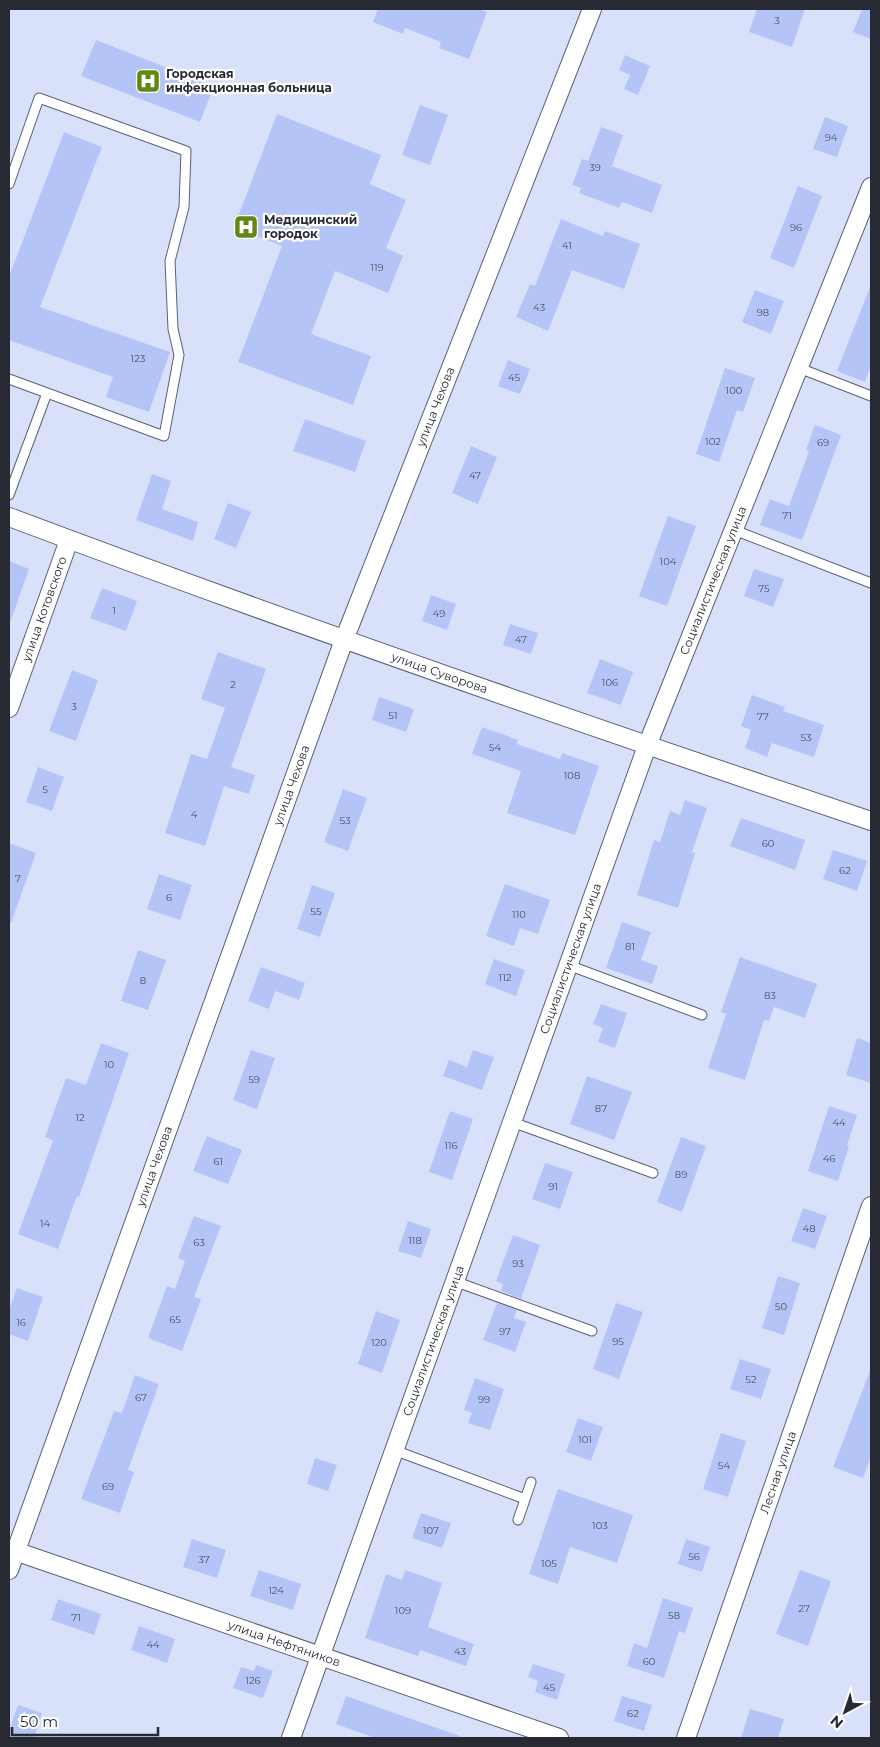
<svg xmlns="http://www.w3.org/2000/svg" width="880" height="1747" font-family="Montserrat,sans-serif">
<rect width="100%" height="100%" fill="#d9e1fa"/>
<!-- building -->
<path fill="#b5c4f6" d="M378 9H478L487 12 469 59 439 48 441 42 405 28 403 34 373 22Z
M757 9H805L792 47 749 32Z
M862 9H871V39L853 32Z
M96 40 214 86 200 122 81 76Z
M625 55 650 66 638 95 624 89 630 75 619 70Z
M420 105 448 115 430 165 402 155Z
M277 114 381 155 370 184 406 200 386 248 403 256 388 293 335 271 311 334 371 356 353 405 238 362 282 246 234 227Z
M825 117 848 126 837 157 813 149Z
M601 127 623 135 612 166 662 185 652 213 622 202 619 208 579 193 581 188 572 185 582 159 588 161Z
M64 132 102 147 40 307 170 352 149 412 106 397 113 377 9 340V277Z
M798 186 822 196 794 268 770 258Z
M561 219 603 236 605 231 640 244 624 289 572 270 548 331 516 317 530 284 535 286Z
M870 287H871V365L865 382 837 371Z
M755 290 784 301 771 334 742 322Z
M508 360 530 369 520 394 498 386Z
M725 368 755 378 743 412 737 410 719 462 696 454Z
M305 419 366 441 355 472 293 451Z
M815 425 841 435 802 540 760 525 770 499 789 506 809 451 806 450Z
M471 446 497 457 478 504 452 493Z
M152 474 171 481 162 509 198 522 193 541 136 520Z
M228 503 251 512 236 548 214 539Z
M668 516 696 526 667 606 639 596Z
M9 561 29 569 11 620 9 619Z
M754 569 784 579 773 607 744 596Z
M102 588 137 601 126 631 90 618Z
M431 595 456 604 447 630 422 621Z
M510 624 538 633 531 654 503 645Z
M218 652 266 669 231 767 255 775 249 794 224 786 205 846 165 833 191 754 207 759 225 708 201 699Z
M600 659 633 672 621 705 587 693Z
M72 670 98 680 76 741 49 731Z
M752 695 785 707 783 711 824 725 814 757 772 743 767 757 745 748 751 730 741 726Z
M379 697 414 709 406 732 372 720Z
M482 727 518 740 517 744 560 759 562 753 599 766 575 835 507 813 521 771 472 754Z
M38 767 64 777 52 811 26 802Z
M343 789 367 798 348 851 324 842Z
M685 800 707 808 692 852 695 853 678 908 637 895 654 840 660 842 670 811 680 815Z
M741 818 805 840 795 870 730 846Z
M9 843 36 853 11 923H9Z
M833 850 867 861 857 891 823 879Z
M159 874 192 885 180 920 147 909Z
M505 884 550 900 538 934 520 928 514 946 486 936Z
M312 885 335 893 320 937 297 929Z
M622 922 651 932 641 960 658 966 652 984 606 968Z
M138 950 166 960 148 1010 121 1001Z
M740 957 817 984 805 1018 774 1007 769 1021 764 1020 745 1080 708 1068 726 1014 721 1012Z
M494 959 525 970 516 996 485 984Z
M261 967 305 983 299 1000 275 991 269 1009 248 1001Z
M601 1004 627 1013 615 1048 598 1042 603 1028 593 1024Z
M857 1038 871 1043V1083L846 1075Z
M101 1043 129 1053 79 1197 77 1196 58 1249 18 1234 53 1141 45 1137 66 1078 86 1085Z
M251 1050 275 1058 257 1109 233 1100Z
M473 1050 494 1057 482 1090 443 1076 449 1060 467 1067Z
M587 1076 632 1092 614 1140 570 1124Z
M829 1106 857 1115 847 1145 849 1146 838 1181 808 1171Z
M450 1111 473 1119 452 1180 429 1172Z
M207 1136 242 1150 228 1184 193 1171Z
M681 1137 706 1146 682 1212 657 1202Z
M545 1163 573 1172 560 1209 532 1199Z
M803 1208 827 1216 815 1249 791 1241Z
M194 1216 221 1226 194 1297 201 1299 182 1351 148 1338 167 1286 175 1289 185 1261 178 1258Z
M408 1221 431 1229 421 1258 398 1251Z
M513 1235 540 1245 521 1299 501 1291 503 1284 496 1281Z
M778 1276 800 1283 784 1335 762 1328Z
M17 1288 43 1297 28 1341 9 1334V1310Z
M497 1303 517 1310 514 1318 526 1322 515 1352 483 1340Z
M616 1303 643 1312 619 1379 593 1369Z
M376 1311 400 1320 382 1373 358 1364Z
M740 1359 771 1369 761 1399 730 1389Z
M870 1371H871V1456L863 1478 833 1467Z
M135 1375 159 1384 128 1470 134 1472 120 1513 81 1499 114 1411 122 1413Z
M475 1378 504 1389 490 1430 468 1423 472 1413 464 1410Z
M578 1418 603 1427 591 1461 566 1452Z
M721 1433 746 1441 728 1497 703 1489Z
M315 1458 337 1465 328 1491 307 1484Z
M558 1489 633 1515 617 1563 570 1547 558 1584 529 1574Z
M421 1513 451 1523 442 1548 412 1538Z
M192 1539 226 1550 217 1578 183 1567Z
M686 1539 710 1547 702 1572 678 1564Z
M259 1570 301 1584 293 1610 250 1596Z
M405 1570 442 1583 428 1627 474 1644 466 1666 420 1650 418 1656 365 1638 386 1574 402 1580Z
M800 1570 831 1581 808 1646 776 1634Z
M663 1598 693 1608 685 1633 679 1631 664 1678 627 1666 634 1643 647 1648Z
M58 1599 101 1614 94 1635 51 1620Z
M139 1626 175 1639 167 1663 131 1650Z
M533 1664 565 1674 557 1700 535 1692 538 1681 528 1677Z
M256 1665 273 1671 263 1698 233 1688 241 1667 254 1671Z
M346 1696 460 1736 459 1738H375L336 1724Z
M622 1696 652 1705 644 1731 614 1721Z
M18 1705 42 1713 34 1738H9V1731Z
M750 1709 784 1719 778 1738H741Z"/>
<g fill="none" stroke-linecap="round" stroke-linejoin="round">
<defs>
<path id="lane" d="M9 184 39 98 186 151 184 207 170 261 173 329 179 355 164 436 9 379
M799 368 871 396
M9 495 47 393
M734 530 871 583
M568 965 702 1015
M512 1122 653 1173
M454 1281 592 1331
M394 1450 525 1499
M518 1520 531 1482"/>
<g id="street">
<path id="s1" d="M9 517C294 624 582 724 871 821"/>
<path id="s2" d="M9 708 69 540"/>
<path id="s3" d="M9 1549 559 1738"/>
<path id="s4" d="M9 1570 344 640 592 9"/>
<path id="s5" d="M291 1738 647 746 871 187"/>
<path id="s6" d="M686 1738 871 1206"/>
</g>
</defs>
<!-- lane casing -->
<use href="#lane" stroke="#5a6176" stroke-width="11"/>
<!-- street casing -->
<use href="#street" stroke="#5a6176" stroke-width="20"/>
<!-- lane -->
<use href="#lane" stroke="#fff" stroke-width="9"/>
<!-- street -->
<use href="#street" stroke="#fff" stroke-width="18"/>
</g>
<!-- icons -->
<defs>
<symbol id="hospital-square" viewBox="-11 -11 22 22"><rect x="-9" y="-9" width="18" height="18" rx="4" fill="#608812" stroke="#fff"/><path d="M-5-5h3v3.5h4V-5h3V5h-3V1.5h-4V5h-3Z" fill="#fff"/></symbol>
</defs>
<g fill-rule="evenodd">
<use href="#hospital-square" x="134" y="67" width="28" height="28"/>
<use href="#hospital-square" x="232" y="213" width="28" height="28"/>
</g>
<g text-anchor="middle" stroke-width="4.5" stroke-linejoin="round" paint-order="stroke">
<!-- number labels -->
<g font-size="10" fill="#4a5064">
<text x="777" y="24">3</text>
<text x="831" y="141">94</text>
<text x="595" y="171">39</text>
<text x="796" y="231">96</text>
<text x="567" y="249">41</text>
<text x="377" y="271">119</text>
<text x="539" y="311">43</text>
<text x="763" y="316">98</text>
<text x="138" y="362">123</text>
<text x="514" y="381">45</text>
<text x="734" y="394">100</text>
<text x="713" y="445">102</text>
<text x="823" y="446">69</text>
<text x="475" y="479">47</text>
<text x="787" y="519">71</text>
<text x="668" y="565">104</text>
<text x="764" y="592">75</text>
<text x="114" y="614">1</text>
<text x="439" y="617">49</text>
<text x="521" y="643">47</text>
<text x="610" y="686">106</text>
<text x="233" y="688">2</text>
<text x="74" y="710">3</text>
<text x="393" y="719">51</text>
<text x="763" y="720">77</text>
<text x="806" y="741">53</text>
<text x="495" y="751">54</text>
<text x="572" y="779">108</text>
<text x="45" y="793">5</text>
<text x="194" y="818">4</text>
<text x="345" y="824">53</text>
<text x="768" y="847">60</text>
<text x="845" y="874">62</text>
<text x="18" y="882">7</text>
<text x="169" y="901">6</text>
<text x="316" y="915">55</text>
<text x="519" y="918">110</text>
<text x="630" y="950">81</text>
<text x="505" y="981">112</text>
<text x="143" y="984">8</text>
<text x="770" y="999">83</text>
<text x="109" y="1068">10</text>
<text x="254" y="1083">59</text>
<text x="601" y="1112">87</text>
<text x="80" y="1121">12</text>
<text x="839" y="1126">44</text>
<text x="451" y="1149">116</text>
<text x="829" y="1162">46</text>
<text x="218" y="1165">61</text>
<text x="681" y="1178">89</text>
<text x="553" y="1190">91</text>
<text x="45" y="1227">14</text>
<text x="809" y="1232">48</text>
<text x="415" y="1244">118</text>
<text x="199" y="1246">63</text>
<text x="518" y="1267">93</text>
<text x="781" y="1310">50</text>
<text x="175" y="1323">65</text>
<text x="21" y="1326">16</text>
<text x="505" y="1335">97</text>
<text x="618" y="1345">95</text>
<text x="379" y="1346">120</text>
<text x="751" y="1383">52</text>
<text x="141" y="1401">67</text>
<text x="484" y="1403">99</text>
<text x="585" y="1443">101</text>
<text x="724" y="1469">54</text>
<text x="108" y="1490">69</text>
<text x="600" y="1529">103</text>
<text x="431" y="1534">107</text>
<text x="694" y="1560">56</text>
<text x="204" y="1563">37</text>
<text x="549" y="1567">105</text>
<text x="276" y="1594">124</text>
<text x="804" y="1612">27</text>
<text x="403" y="1614">109</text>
<text x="674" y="1619">58</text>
<text x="76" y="1621">71</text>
<text x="153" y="1648">44</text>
<text x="460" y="1655">43</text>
<text x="649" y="1665">60</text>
<text x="253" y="1684">126</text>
<text x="549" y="1691">45</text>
<text x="633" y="1717">62</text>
</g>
<!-- poi labels -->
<g font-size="12" font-weight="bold" fill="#272a33" stroke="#fff" text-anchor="start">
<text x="166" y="78">Городская<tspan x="166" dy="14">инфекционная больница</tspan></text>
<text x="264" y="224">Медицинский<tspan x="264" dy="14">городок</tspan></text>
</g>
<!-- street labels -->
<g font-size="12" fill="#272a33" stroke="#fff">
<text dy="4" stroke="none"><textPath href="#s4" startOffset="1239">улица Чехова</textPath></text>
<text dy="4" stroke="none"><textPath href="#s5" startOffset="1232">Социалистическая улица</textPath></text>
<text dy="4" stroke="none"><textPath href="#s2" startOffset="105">улица Котовского</textPath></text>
<text dy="4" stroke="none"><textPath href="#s1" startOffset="458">улица Суворова</textPath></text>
<text dy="4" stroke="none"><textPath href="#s4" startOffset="834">улица Чехова</textPath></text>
<text dy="4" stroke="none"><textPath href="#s5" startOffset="828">Социалистическая улица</textPath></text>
<text dy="4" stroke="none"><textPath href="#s4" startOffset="429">улица Чехова</textPath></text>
<text dy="4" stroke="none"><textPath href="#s5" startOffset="422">Социалистическая улица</textPath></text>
<text dy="4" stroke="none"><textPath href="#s6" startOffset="281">Лесная улица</textPath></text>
<text dy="4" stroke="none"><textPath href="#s3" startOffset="291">улица Нефтяников</textPath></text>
</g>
</g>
<!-- border -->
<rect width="880" height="1747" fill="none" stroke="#272a33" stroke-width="20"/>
<!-- north arrow -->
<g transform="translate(845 1712) rotate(220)" stroke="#ffffff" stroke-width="4" paint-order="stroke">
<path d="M0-4L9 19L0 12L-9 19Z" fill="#272a33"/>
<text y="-8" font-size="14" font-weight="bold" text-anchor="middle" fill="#272a33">N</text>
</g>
<!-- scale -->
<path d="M12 1727v8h146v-8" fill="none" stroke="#272a33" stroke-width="2.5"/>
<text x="20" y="1727" font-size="15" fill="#272a33" stroke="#ffffff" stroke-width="4" paint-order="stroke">50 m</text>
</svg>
